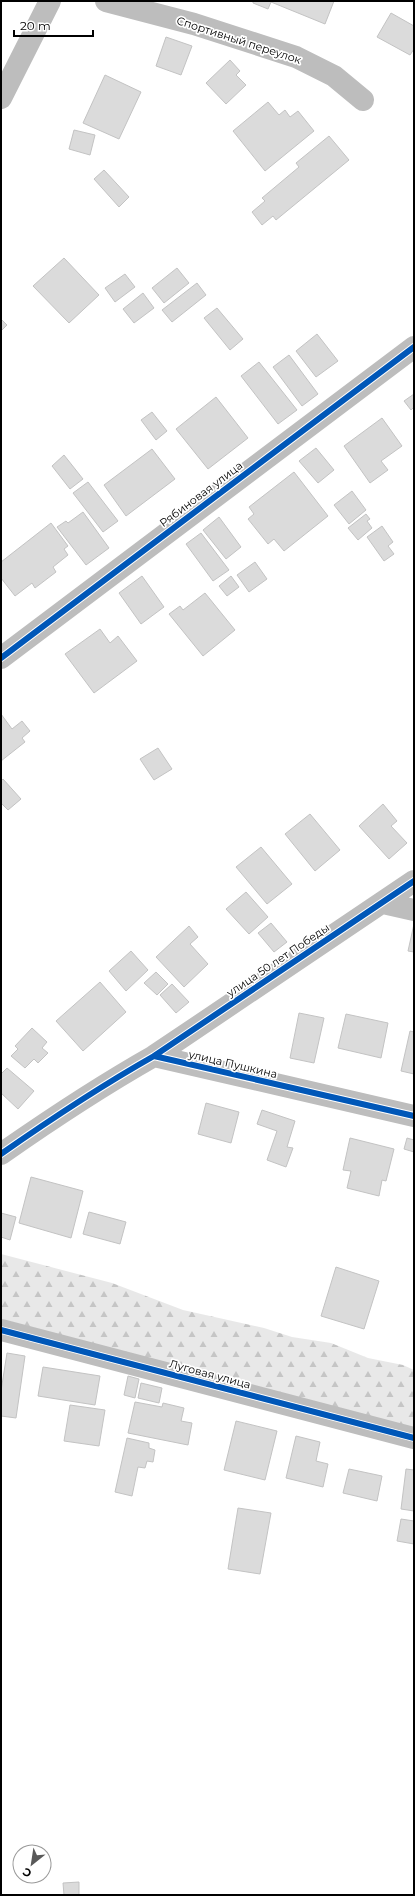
<svg xmlns="http://www.w3.org/2000/svg" width="415" height="1896" font-family="Montserrat,sans-serif">
<defs>
<pattern id="forest-firs" width="22" height="20" patternUnits="userSpaceOnUse"><rect width="22" height="20" fill="#e8e8e8"/><path d="M5 1l3.5 6h-7zM16 11l3.5 6h-7z" fill="#c5c5c5"/></pattern>
</defs>
<rect width="100%" height="100%" fill="#fff"/>
<!-- forest -->
<path fill="url(#forest-firs)" d="M1 1254 112 1283 183 1310 264 1328 292 1337 331 1343 368 1358 403 1365 414 1370V1429L1 1319Z"/>
<!-- building -->
<path fill="#dbdbdb" stroke="#c3c3c3" d="M253 1H334L325 24 271 2 268 9 253 3Z
M391 13 414 26V49L410 55 377 37Z
M166 37 192 46 181 75 156 66Z
M230 60 240 71 236 75 246 85 226 104 206 83Z
M105 75 141 92 119 139 83 123Z
M268 102 279 115 285 110 290 117 298 111 314 131 265 171 233 131Z
M74 130 95 135 90 155 69 149Z
M329 136 349 160 276 220 273 216 262 225 252 212 265 201 262 198 299 167 296 163Z
M104 170 129 197 119 207 94 179Z
M64 258 99 295 69 323 33 286Z
M177 268 189 283 164 303 152 288Z
M125 274 135 287 115 302 105 288Z
M197 283 206 295 172 322 162 310Z
M143 293 154 308 134 323 123 309Z
M217 308 243 339 230 350 204 318Z
M1 319 7 325 1 331Z
M317 334 338 361 316 377 296 351Z
M289 355 318 394 302 406 273 367Z
M259 362 297 410 278 424 241 376Z
M414 394V407L411 410 404 401Z
M216 397 248 438 208 469 176 429Z
M152 412 167 431 156 440 141 420Z
M382 418 402 446 381 461 388 470 370 483 344 446Z
M316 448 334 470 318 483 299 461Z
M152 449 175 479 126 516 104 485Z
M64 455 83 479 70 489 52 466Z
M294 472 328 516 284 551 274 539 268 544 248 519 254 514 249 507Z
M88 482 118 521 103 532 73 493Z
M352 491 366 510 349 524 334 505Z
M83 512 109 548 86 565 57 527 66 521 68 523Z
M366 514 370 519 367 521 372 528 358 540 348 528Z
M219 517 241 547 226 559 203 530Z
M51 523 68 546 64 549 68 555 53 567 56 572 35 588 32 583 15 596 1 578V562Z
M382 526 393 542 388 546 394 554 384 561 367 537Z
M201 533 229 570 213 581 186 544Z
M255 562 267 579 249 592 237 575Z
M142 576 164 607 141 624 119 593Z
M231 576 239 587 227 596 219 586Z
M205 593 235 630 203 656 169 614 180 606 183 610Z
M100 629 110 643 118 636 137 661 94 693 65 654Z
M1 714 12 729 22 721 30 731 22 738 25 742 1 761Z
M158 748 172 769 154 780 140 759Z
M3 779 21 799 8 810 1 803V781Z
M383 804 397 821 391 826 407 843 389 859 359 826Z
M310 814 340 850 315 871 285 834Z
M261 847 292 884 267 904 236 867Z
M246 892 268 917 249 934 226 909Z
M271 923 287 942 274 952 258 933Z
M414 924V952L408 951Z
M189 926 198 937 190 944 208 964 184 987 156 957Z
M131 951 148 970 126 991 109 971Z
M156 972 168 984 157 995 144 983Z
M100 982 126 1012 83 1051 56 1021Z
M172 984 189 1002 176 1013 160 995Z
M299 1013 324 1018 314 1063 290 1058Z
M346 1014 388 1023 381 1058 338 1048Z
M32 1028 47 1042 42 1048 48 1053 38 1063 34 1059 25 1068 11 1056 18 1049 15 1046Z
M410 1031 414 1032V1074L401 1071Z
M7 1068 34 1091 18 1109 1 1093V1074Z
M206 1103 239 1112 231 1143 198 1134Z
M262 1110 295 1121 287 1147 293 1148 286 1167 267 1160 277 1131 257 1124Z
M350 1138 394 1149 386 1181 382 1180 379 1196 347 1188 351 1171 343 1170Z
M407 1138 414 1140V1152L404 1149Z
M31 1177 83 1191 71 1238 19 1223Z
M89 1212 126 1222 120 1244 83 1234Z
M1 1213 16 1217 10 1240 1 1237Z
M336 1267 379 1281 364 1329 321 1316Z
M7 1353 25 1356 16 1418 1 1416V1391Z
M43 1367 100 1376 95 1405 38 1396Z
M128 1376 139 1379 135 1398 124 1395Z
M141 1383 162 1388 159 1403 138 1398Z
M135 1402 162 1407 163 1403 184 1408 181 1421 192 1423 188 1445 128 1433Z
M70 1405 105 1410 99 1446 64 1441Z
M236 1421 277 1431 265 1480 224 1470Z
M296 1436 320 1442 316 1461 328 1464 323 1487 286 1478Z
M127 1438 149 1443V1448L155 1450 153 1462 147 1461 145 1468 138 1467 132 1496 115 1492Z
M349 1469 382 1476 377 1501 343 1493Z
M406 1469 414 1470V1511L401 1509Z
M238 1508 271 1513 260 1574 228 1569Z
M401 1519 414 1521V1544L397 1541Z
M79 1882V1895H64L63 1883Z"/>
<g fill="none" stroke-linecap="round" stroke-linejoin="round">
<!-- minor -->
<path stroke="#bdbdbd" stroke-width="22" d="M106 1 194 24 296 57 334 76 363 100
M1 98 50 1
M1 658 414 347
M383 903 414 910
M154 1056 414 881
M1 1154C51 1119 101 1086 154 1056L414 1116
M1 1330 414 1438"/>
<defs>
<path id="cycleway" d="M1 658 414 347
M154 1056 414 881
M1 1154C51 1119 101 1086 154 1056L414 1116
M1 1330 414 1438"/>
</defs>
<!-- cycleway casing -->
<use href="#cycleway" stroke="#fff" stroke-width="8"/>
<!-- cycleway -->
<use href="#cycleway" stroke="#0057b8" stroke-width="6"/>
</g>
<g text-anchor="middle" stroke-width="3.5" stroke-linejoin="round" paint-order="stroke">
<!-- street labels -->
<g font-size="11" fill="#000" stroke="#fff">
<text transform="translate(239 40) rotate(18)" y="4">Спортивный переулок</text>
<text transform="translate(201 494) rotate(-37)" y="4">Рябиновая улица</text>
<text transform="translate(278 960) rotate(-34)" y="4">улица 50 лет Победы</text>
<text transform="translate(233 1064) rotate(13)" y="4">улица Пушкина</text>
<text transform="translate(210 1374) rotate(15)" y="4">Луговая улица</text>
</g>
</g>
<!-- border -->
<rect width="415" height="1896" fill="none" stroke="#000000" stroke-width="4"/>
<!-- north arrow -->
<g transform="translate(32 1864) rotate(210)"><circle r="19" fill="#ffffff" stroke="#999999"/>
<path d="M0-3L7 15L0 10L-7 15Z" fill="#595959"/>
<text y="-6" font-size="11" font-weight="bold" text-anchor="middle" fill="#000000">С</text>
</g>
<!-- scale -->
<path d="M14 30v6h79v-6" fill="none" stroke="#000000" stroke-width="2"/>
<text x="20" y="30" font-size="12" fill="#000000" stroke="#ffffff" stroke-width="3" paint-order="stroke">20 m</text>
</svg>
